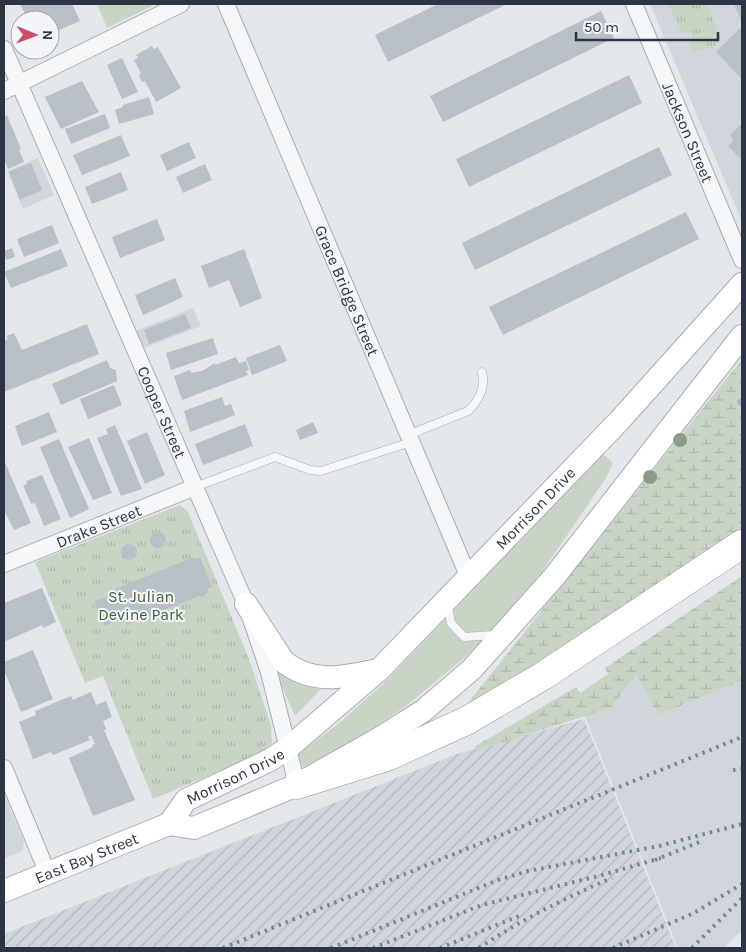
<svg xmlns="http://www.w3.org/2000/svg" width="746" height="952" font-family="Karla,sans-serif">
<defs>
<pattern id="industrial-furrows" width="10" height="10" patternUnits="userSpaceOnUse" patternTransform="scale(1.25)"><rect width="10" height="10" fill="#d1d6dd"/><path d="M-1 1l2-2M0 10L10 0M9 11l2-2" fill="none" stroke="#b4b8bf"/></pattern>
<pattern id="wetland-marsh" width="20" height="14" patternUnits="userSpaceOnUse" patternTransform="scale(1.25)"><rect width="20" height="14" fill="#c9d5c4"/><path d="M1 5h8M5 5V1M11 12h8M15 12V8" fill="none" stroke="#adb7aa"/></pattern>
<pattern id="park-tufts" width="24" height="20" patternUnits="userSpaceOnUse" patternTransform="scale(1.25)"><rect width="24" height="20" fill="#c9d5c4"/><path d="M3 7l-1-3M5 7V3M7 7l1-3M15 17l-1-3M17 17v-4M19 17l1-3" fill="none" stroke="#adb7aa"/></pattern>
</defs>
<rect width="100%" height="100%" fill="#e3e6eb"/>
<!-- built -->
<path fill="#d1d6dd" d="M650 4H742V220L741 219Z
M38 158 54 195 23 209 7 171Z
M193 308 201 326 142 349 135 331Z
M638 675 659 715 742 681V930L724 948H678L585 716 611 708Z
M4 794 24 842 22 851 4 859Z"/>
<!-- industrial -->
<path fill="url(#industrial-furrows)" d="M584 719 676 948H4V934L457 754Z"/>
<!-- grass -->
<path fill="#c9d5c4" d="M97 4H151L152 6 107 28Z
M603 454 613 463 606 478 538 578 482 643 406 706 344 747 303 767 297 755 338 724 386 681Z
M272 664 298 683 320 690 295 716Z"/>
<!-- wetland -->
<path fill="url(#wetland-marsh)" d="M742 359V529L607 622 464 708Z
M742 576V681L658 715 637 675 611 708 478 750 474 747 576 687 580 693 608 674 605 668Z"/>
<!-- park -->
<path fill="url(#park-tufts)" d="M674 4H706L721 39 711 50 707 48 692 52 689 47 693 37 690 33 681 32 669 6Z
M180 505 188 512 249 659 271 726 272 743 258 755 153 799 103 676 85 683 35 562Z"/>
<g fill="none" stroke-linecap="round" stroke-linejoin="round">
<!-- stream -->
<path stroke="#9eb7ca" stroke-width="5.5" d="M740 402 742 404"/>
</g>
<!-- building -->
<path fill="#bac0c8" d="M20 4H72L80 21 50 34V20H23L27 18Z
M438 4H507L388 62 375 35Z
M734 4H742V23Z
M601 11 614 38 443 122 430 96Z
M742 26V79L716 52Z
M152 46 154 49 158 47 181 88 156 102 145 81 142 82 139 76 141 73 134 60 138 58 136 55Z
M122 58 138 92 122 99 107 65Z
M629 75 642 103 469 187 456 159Z
M82 81 99 112 61 129 45 97Z
M149 97 154 114 119 124 115 110 123 107V105Z
M105 114 110 128 71 144 65 129Z
M7 115 21 149 19 150 24 162 8 169 4 159V117Z
M742 123V160L728 146 734 140 730 135Z
M121 135 130 156 82 175 73 155Z
M189 142 196 158 167 171 160 155Z
M659 147 672 175 475 270 462 243Z
M31 163 42 190 20 200 9 172Z
M205 164 212 180 183 193 176 177Z
M121 172 128 190 92 204 85 187Z
M686 212 699 239 503 335 489 307Z
M157 219 165 240 120 258 112 237Z
M52 225 59 243 24 257 17 239Z
M12 248 15 257 6 260 4 251Z
M61 249 68 266 11 288 4 272Z
M244 249 262 298 240 307 229 280 209 288 201 266Z
M175 278 183 297 143 315 135 295Z
M185 314 191 328 149 344 144 330Z
M87 324 99 354 4 392V341L8 339 6 336 14 333 22 350Z
M213 338 218 354 171 370 166 353Z
M280 345 287 361 252 375 246 358Z
M236 357 239 363 246 361 249 370 246 371 248 375 182 400 174 376 190 370 191 373 202 371 215 363V365Z
M107 360 110 368 116 370 117 381 61 405 52 384Z
M114 385 122 405 88 419 80 399Z
M222 397 225 406 231 404 235 415 190 432 184 411Z
M49 412 57 432 22 446 15 426Z
M313 422 318 433 300 440 296 430Z
M245 424 253 446 203 465 195 444Z
M115 425 142 489 121 496 97 438 108 434 106 429Z
M147 432 165 475 145 484 127 441Z
M89 438 112 493 93 500 68 447Z
M59 439 89 509 70 518 40 447Z
M4 460 31 523 14 530 4 510Z
M42 475 61 519 44 526 35 503 31 504 23 485 27 484 26 481Z
M150 540a8 8 0 1 1 16 0a8 8 0 1 1-16 0Z
M121 552a8 8 0 1 1 16 0a8 8 0 1 1-16 0Z
M194 557 195 559 200 558 212 587 207 589 209 592 127 625 124 618 105 626 95 601 114 594 113 590Z
M42 588 56 622 43 628 42 625 4 642V603Z
M33 650 53 699 21 712 4 670V662Z
M91 692 96 705 106 701 112 717 103 721 106 729 104 730 135 800 93 816 69 758 93 747 92 745 95 744 91 735 88 737 90 740 53 755 51 752 33 759 19 722 36 715 35 711 71 696 73 700Z"/>
<g fill="none" stroke-linecap="round" stroke-linejoin="round">
<defs>
<path id="lane" d="M408 435 468 411C479 401 486 387 482 372
M195 487 275 457 310 470 321 471 411 442
M448 606 451 623 464 637 494 635"/>
<g id="street">
<path id="s1" d="M226 4 469 578"/>
<path id="s2" d="M634 4 742 260"/>
<path id="s3" d="M4 49 246 604 269 672 297 785"/>
<path d="M4 91 181 4"/>
<path id="s4" d="M4 564 195 487"/>
<path d="M4 768 48 874"/>
</g>
<g id="secondary">
<path d="M246 604 284 662C314 685 344 677 378 670"/>
<path id="s5" d="M169 824 186 800 270 760 288 748 379 670 619 421 742 284"/>
<path d="M169 824 194 828 297 785 380 738 423 711 472 669 554 577 742 336"/>
<path id="s6" d="M4 891 169 824"/>
</g>
<path id="highway" d="M297 785 387 757 466 721 543 676 742 544"/>
</defs>
<!-- lane casing -->
<use href="#lane" stroke="#a8adb5" stroke-width="9"/>
<!-- street casing -->
<use href="#street" stroke="#a8adb5" stroke-width="18"/>
<!-- secondary casing -->
<use href="#secondary" stroke="#a8adb5" stroke-width="24"/>
<!-- highway casing -->
<use href="#highway" stroke="#8a95a1" stroke-width="29"/>
<!-- lane -->
<use href="#lane" stroke="#f6f7f9" stroke-width="8"/>
<!-- street -->
<use href="#street" stroke="#f6f7f9" stroke-width="16"/>
<!-- secondary -->
<use href="#secondary" stroke="#fff" stroke-width="22"/>
<!-- highway -->
<use href="#highway" stroke="#fff" stroke-width="28"/>
<!-- rail -->
<path stroke="#7c8794" stroke-width="4" stroke-dasharray="2.5 5" stroke-linecap="butt" d="M733 770 742 769
M655 860 702 841
M223 948 742 737
M331 948 498 880 528 871 659 846 742 824
M373 948 482 905 602 875 661 858
M440 948 519 916
M479 948C521 920 565 898 612 878
M613 948 694 913 742 884
M692 948 742 898"/>
</g>
<!-- trees -->
<g fill="#8a9b89">
<circle cx="680" cy="440" r="7"/>
<circle cx="650" cy="477" r="7"/>
</g>
<g text-anchor="middle" stroke-width="4" stroke-linejoin="round" paint-order="stroke">
<!-- street labels -->
<g font-size="16" fill="#2b3543" stroke="#f3f5f8">
<text dy="6" stroke="none"><textPath href="#s2" startOffset="139">Jackson Street</textPath></text>
<text dy="6" stroke="none"><textPath href="#s1" startOffset="311">Grace Bridge Street</textPath></text>
<text dy="6" stroke="none"><textPath href="#s3" startOffset="396">Cooper Street</textPath></text>
<text dy="6" stroke="none"><textPath href="#s5" startOffset="489">Morrison Drive</textPath></text>
<text dy="6" stroke="none"><textPath href="#s4" startOffset="102">Drake Street</textPath></text>
<text dy="6" stroke="none"><textPath href="#s5" startOffset="84">Morrison Drive</textPath></text>
<text dy="6" stroke="none"><textPath href="#s6" startOffset="89">East Bay Street</textPath></text>
</g>
<!-- park labels -->
<g font-size="16" fill="#425e38" stroke="#f3f5f8">
<text x="141" y="602">St. Julian<tspan x="141" dy="18">Devine Park</tspan></text>
</g>
</g>
<!-- border -->
<rect width="746" height="952" fill="none" stroke="#2b3543" stroke-width="10"/>
<!-- north arrow -->
<g transform="translate(35 35) rotate(91)"><circle r="24" fill="#f3f5f8" stroke="#a3a8b0"/>
<path d="M0-4L9 19L0 12L-9 19Z" fill="#cd4a68"/>
<text y="-8" font-size="14" font-weight="bold" text-anchor="middle" fill="#2b3543">N</text>
</g>
<!-- scale -->
<path d="M576 32v8h142v-8" fill="none" stroke="#2b3543" stroke-width="2.5"/>
<text x="584" y="32" font-size="15" fill="#2b3543" stroke="#f3f5f8" stroke-width="4" paint-order="stroke">50 m</text>
</svg>
